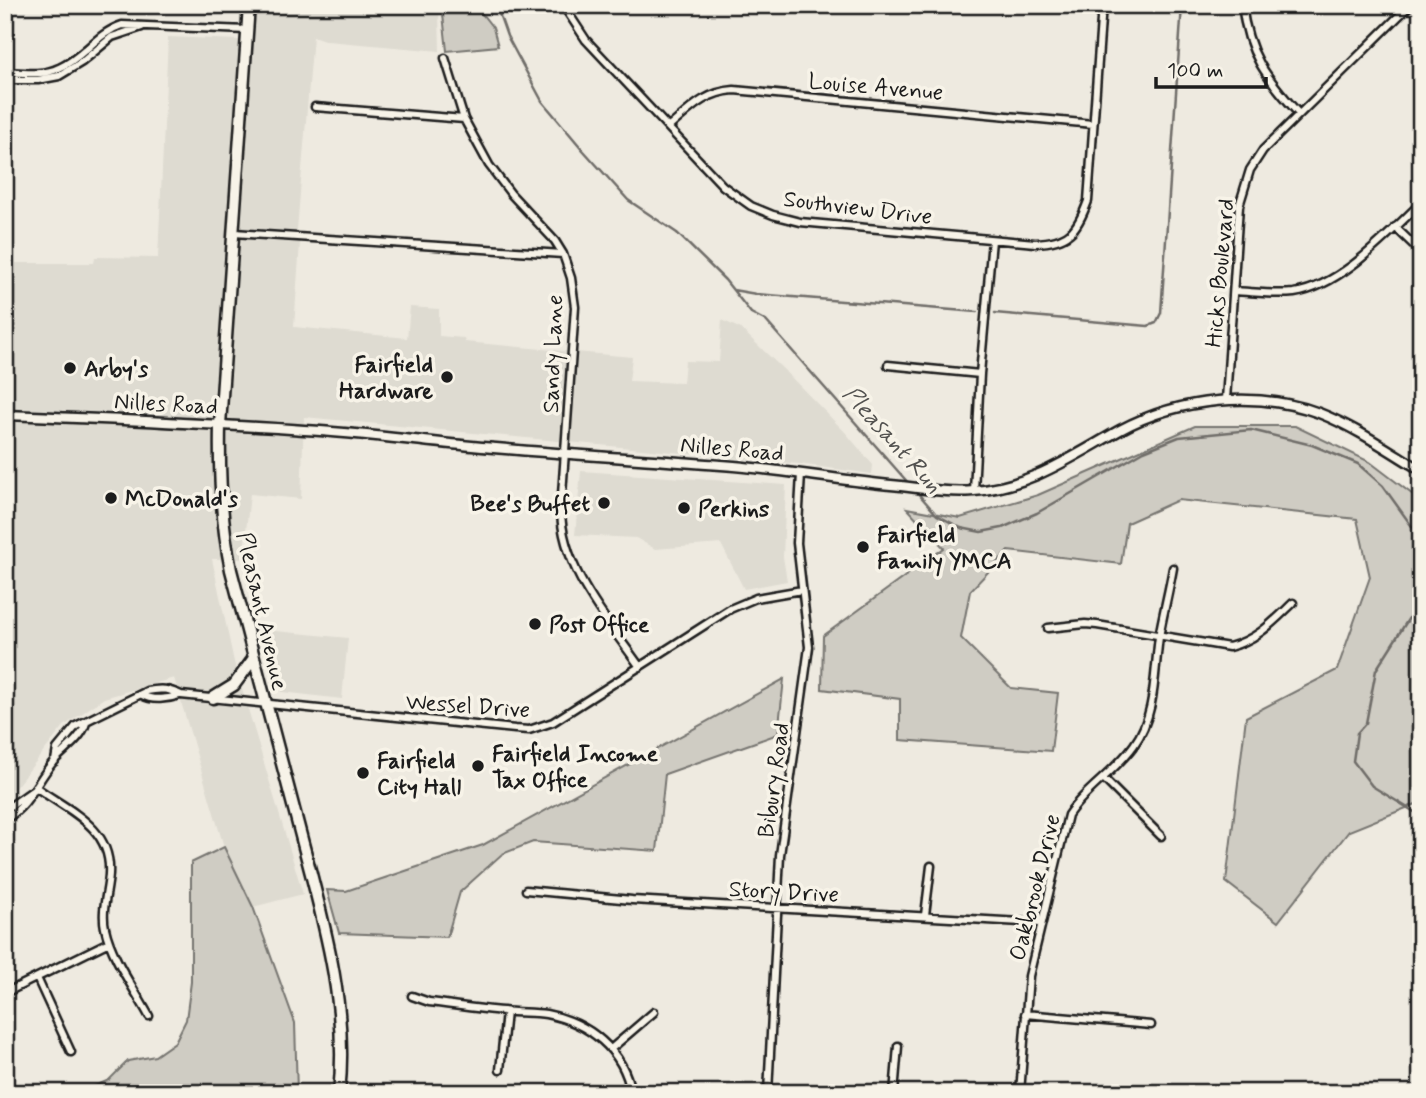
<svg xmlns="http://www.w3.org/2000/svg" width="1426" height="1098" font-family="Mynerve,sans-serif">
<rect width="100%" height="100%" fill="#eeeae0"/>
<filter id="ink" filterUnits="userSpaceOnUse"><feTurbulence type="fractalNoise" baseFrequency=".0143" numOctaves="2"/><feDisplacementMap in="SourceGraphic" scale="14" xChannelSelector="R" yChannelSelector="G"/><feConvolveMatrix kernelMatrix="1 2 1 2 8 2 1 2 1" color-interpolation-filters="sRGB"/></filter>
<g filter="url(#ink)">
<!-- built -->
<path fill="#dedbd1" d="M240 5H436L439 13 440 51 327 41 313 36 297 230 300 243 294 327 407 338 410 307 439 309V336L464 338 465 342 632 357 629 381 683 383 685 361 719 362 722 320 741 329 784 370 845 432 873 465 872 474 799 464 304 417 301 499 250 494 243 559H212L234 662 303 894 253 907 224 847 174 678 104 698 64 726 15 788 5 796V263H94L95 257 158 258 168 37 239 40Z
M581 471 786 485 783 557 787 581 744 589 721 544 655 549 636 538 575 535Z
M265 630 348 638 342 699 282 692Z"/>
<!-- green -->
<path fill="#cfccc3" stroke="#767470" stroke-width="2" d="M442 5H475L493 28 498 46 447 51Z
M1195 426H1295L1370 462 1421 501V802L1349 831 1278 922 1226 882 1246 717 1337 670 1370 577 1357 519 1178 500 1127 523 1121 564 1008 551 970 591 961 638 1011 688 1058 693 1051 751 900 740V699L822 689 823 636 944 548 907 508 960 518 1038 495Z
M784 679 778 734 665 774 657 851 533 842 502 854 460 892 447 937 339 933 327 890 346 891 483 845Z
M224 847 253 907 295 1023 297 1093H79L109 1080 128 1061 155 1056 175 1042 186 1020 191 982V863Z"/>
<g fill="none" stroke-linecap="round" stroke-linejoin="round">
<!-- stream -->
<path stroke="#6f6d69" stroke-width="2.5" d="M496 5 507 36 542 101 583 150 628 200 677 233 725 280 751 313 766 321 911 486
M733 290 756 294 977 312
M995 313 1148 326 1156 323 1161 313 1182 5
M915 490 937 515 961 528 981 532 1002 528 1037 513 1144 451 1179 437 1251 430 1312 445 1358 464 1383 486 1421 539
M1421 599 1376 670 1366 723 1357 733 1353 761 1372 786 1421 816"/>
<defs>
<path id="minor" d="M563 5 586 40 723 186 751 206 773 215 800 222 1035 243C1069 242 1077 231 1088 201L1102 5
M1242 5C1248 55 1266 77 1299 114
M445 58 464 119 489 165 511 194 555 241 563 254 571 278 575 307 561 509C561 568 607 620 640 667
M5 72C23 73 43 76 59 68 83 58 97 33 122 25L247 30
M5 80H38L59 76 82 62 112 37 142 27
M315 107 464 119
M669 127C690 109 705 92 734 90L1093 124
M1395 227 1421 252
M234 233 563 254
M1234 291C1254 292 1274 295 1294 293 1341 286 1387 235 1421 203
M888 365 980 374
M1226 400 1239 206 1250 170 1263 150 1410 5
M974 491 980 374 992 240
M1048 628 1085 624 1097 625 1229 647C1257 640 1273 622 1293 603
M142 695C152 701 168 699 180 695
M55 761 57 749 76 726 147 691C161 688 169 689 181 695L515 729 529 730 553 722 730 609 756 598 802 590
M1104 779 1161 836
M37 788C69 811 112 827 109 874 108 892 101 910 105 928 111 957 135 990 149 1016
M5 810 35 789
M5 820C32 802 35 783 54 761 65 749 81 739 86 723
M526 890 632 900 1040 923
M925 915 931 866
M37 978 71 1052
M5 993 109 942
M412 996 429 1002C454 1005 478 1009 503 1011 518 1013 532 1012 546 1014 588 1022 624 1050 631 1093
M1025 1014 1151 1025
M612 1048 654 1012
M500 1070 506 1012
M768 1093 780 855 809 647 797 543 801 474
M894 1093 898 1046
M1020 1093 1029 976 1068 815C1085 789 1115 772 1134 745 1156 715 1154 673 1159 637 1163 614 1169 591 1173 568"/>
<path id="tertiary" d="M5 415C105 419 205 423 304 430 360 433 416 441 472 446 559 454 647 459 734 466 790 471 845 481 901 486 925 489 949 493 974 491 1030 487 1073 456 1120 430 1179 398 1256 390 1319 413 1355 427 1388 450 1421 470"/>
<path id="primary" d="M249 5 220 425C219 474 221 522 231 570 254 657 277 744 300 832 322 916 349 1005 339 1093
M213 698 234 685 254 658"/>
</defs>
<!-- minor casing -->
<use href="#minor" stroke="#1c1c1c" stroke-width="11"/>
<!-- tertiary casing -->
<use href="#tertiary" stroke="#1c1c1c" stroke-width="13"/>
<!-- primary casing -->
<use href="#primary" stroke="#1c1c1c" stroke-width="15"/>
<!-- minor -->
<use href="#minor" stroke="#f7f3e8" stroke-width="6"/>
<!-- tertiary -->
<use href="#tertiary" stroke="#f7f3e8" stroke-width="8"/>
<!-- primary -->
<use href="#primary" stroke="#f7f3e8" stroke-width="10"/>
</g>
</g>
<!-- markers -->
<g fill="#1c1c1c" stroke="#f7f3e8" stroke-width="2.5">
<circle cx="70" cy="368" r="7"/>
<circle cx="447" cy="377" r="7"/>
<circle cx="111" cy="498" r="7"/>
<circle cx="604" cy="503" r="7"/>
<circle cx="684" cy="508" r="7"/>
<circle cx="863" cy="547" r="7"/>
<circle cx="535" cy="624" r="7"/>
<circle cx="478" cy="766" r="7"/>
<circle cx="363" cy="773" r="7"/>
</g>
<g text-anchor="middle" stroke-width="7" stroke-linejoin="round" paint-order="stroke">
<!-- street labels -->
<g font-size="23" fill="#1c1c1c" stroke="#f7f3e8">
<text transform="translate(876 86) rotate(5)" y="8">Louise Avenue</text>
<text transform="translate(858 207) rotate(7)" y="8">Southview Drive</text>
<text transform="translate(1219 273) rotate(-85)" y="8">Hicks Boulevard</text>
<text transform="translate(552 354) rotate(-88)" y="8">Sandy Lane</text>
<text transform="translate(166 403) rotate(3)" y="8">Nilles Road</text>
<text transform="translate(732 448) rotate(5)" y="8">Nilles Road</text>
<text transform="translate(263 611) rotate(77)" y="8">Pleasant Avenue</text>
<text transform="translate(468 705) rotate(4)" y="8">Wessel Drive</text>
<text transform="translate(773 780) rotate(-82)" y="8">Bibury Road</text>
<text transform="translate(1034 887) rotate(-76)" y="8">Oakbrook Drive</text>
<text transform="translate(784 891) rotate(3)" y="8">Story Drive</text>
</g>
<!-- poi labels -->
<g font-size="23" font-weight="bold" fill="#1c1c1c" stroke="#f7f3e8" text-anchor="start">
<text x="433" y="372" text-anchor="end">Fairfield<tspan x="433" dy="26">Hardware</tspan></text>
<text x="84" y="376">Arby's</text>
<text x="125" y="506">McDonald's</text>
<text x="590" y="511" text-anchor="end">Bee's Buffet</text>
<text x="698" y="516">Perkins</text>
<text x="877" y="542">Fairfield<tspan x="877" dy="26">Family YMCA</tspan></text>
<text x="549" y="632">Post Office</text>
<text x="492" y="761">Fairfield Income<tspan x="492" dy="26">Tax Office</tspan></text>
<text x="377" y="768">Fairfield<tspan x="377" dy="26">City Hall</tspan></text>
</g>
<!-- water labels -->
<g font-size="24" font-style="italic" fill="#535250" stroke="#f7f3e8">
<text transform="translate(893 439) rotate(48)" y="8">Pleasant Run</text>
</g>
</g>
<!-- margin -->
<rect width="1426" height="1098" fill="none" stroke="#f7f3e8" stroke-width="28"/>
<rect x="14" y="14" width="1398" height="1070" fill="none" stroke="#1c1c1c" stroke-width="2.5" filter="url(#ink)"/>
<!-- scale -->
<path d="M1156 77v10h110v-10" fill="none" stroke="#1c1c1c" stroke-width="3.5"/>
<text x="1167" y="77" font-size="21" fill="#1c1c1c" stroke="#f7f3e8" stroke-width="5" paint-order="stroke">100 m</text>
</svg>
